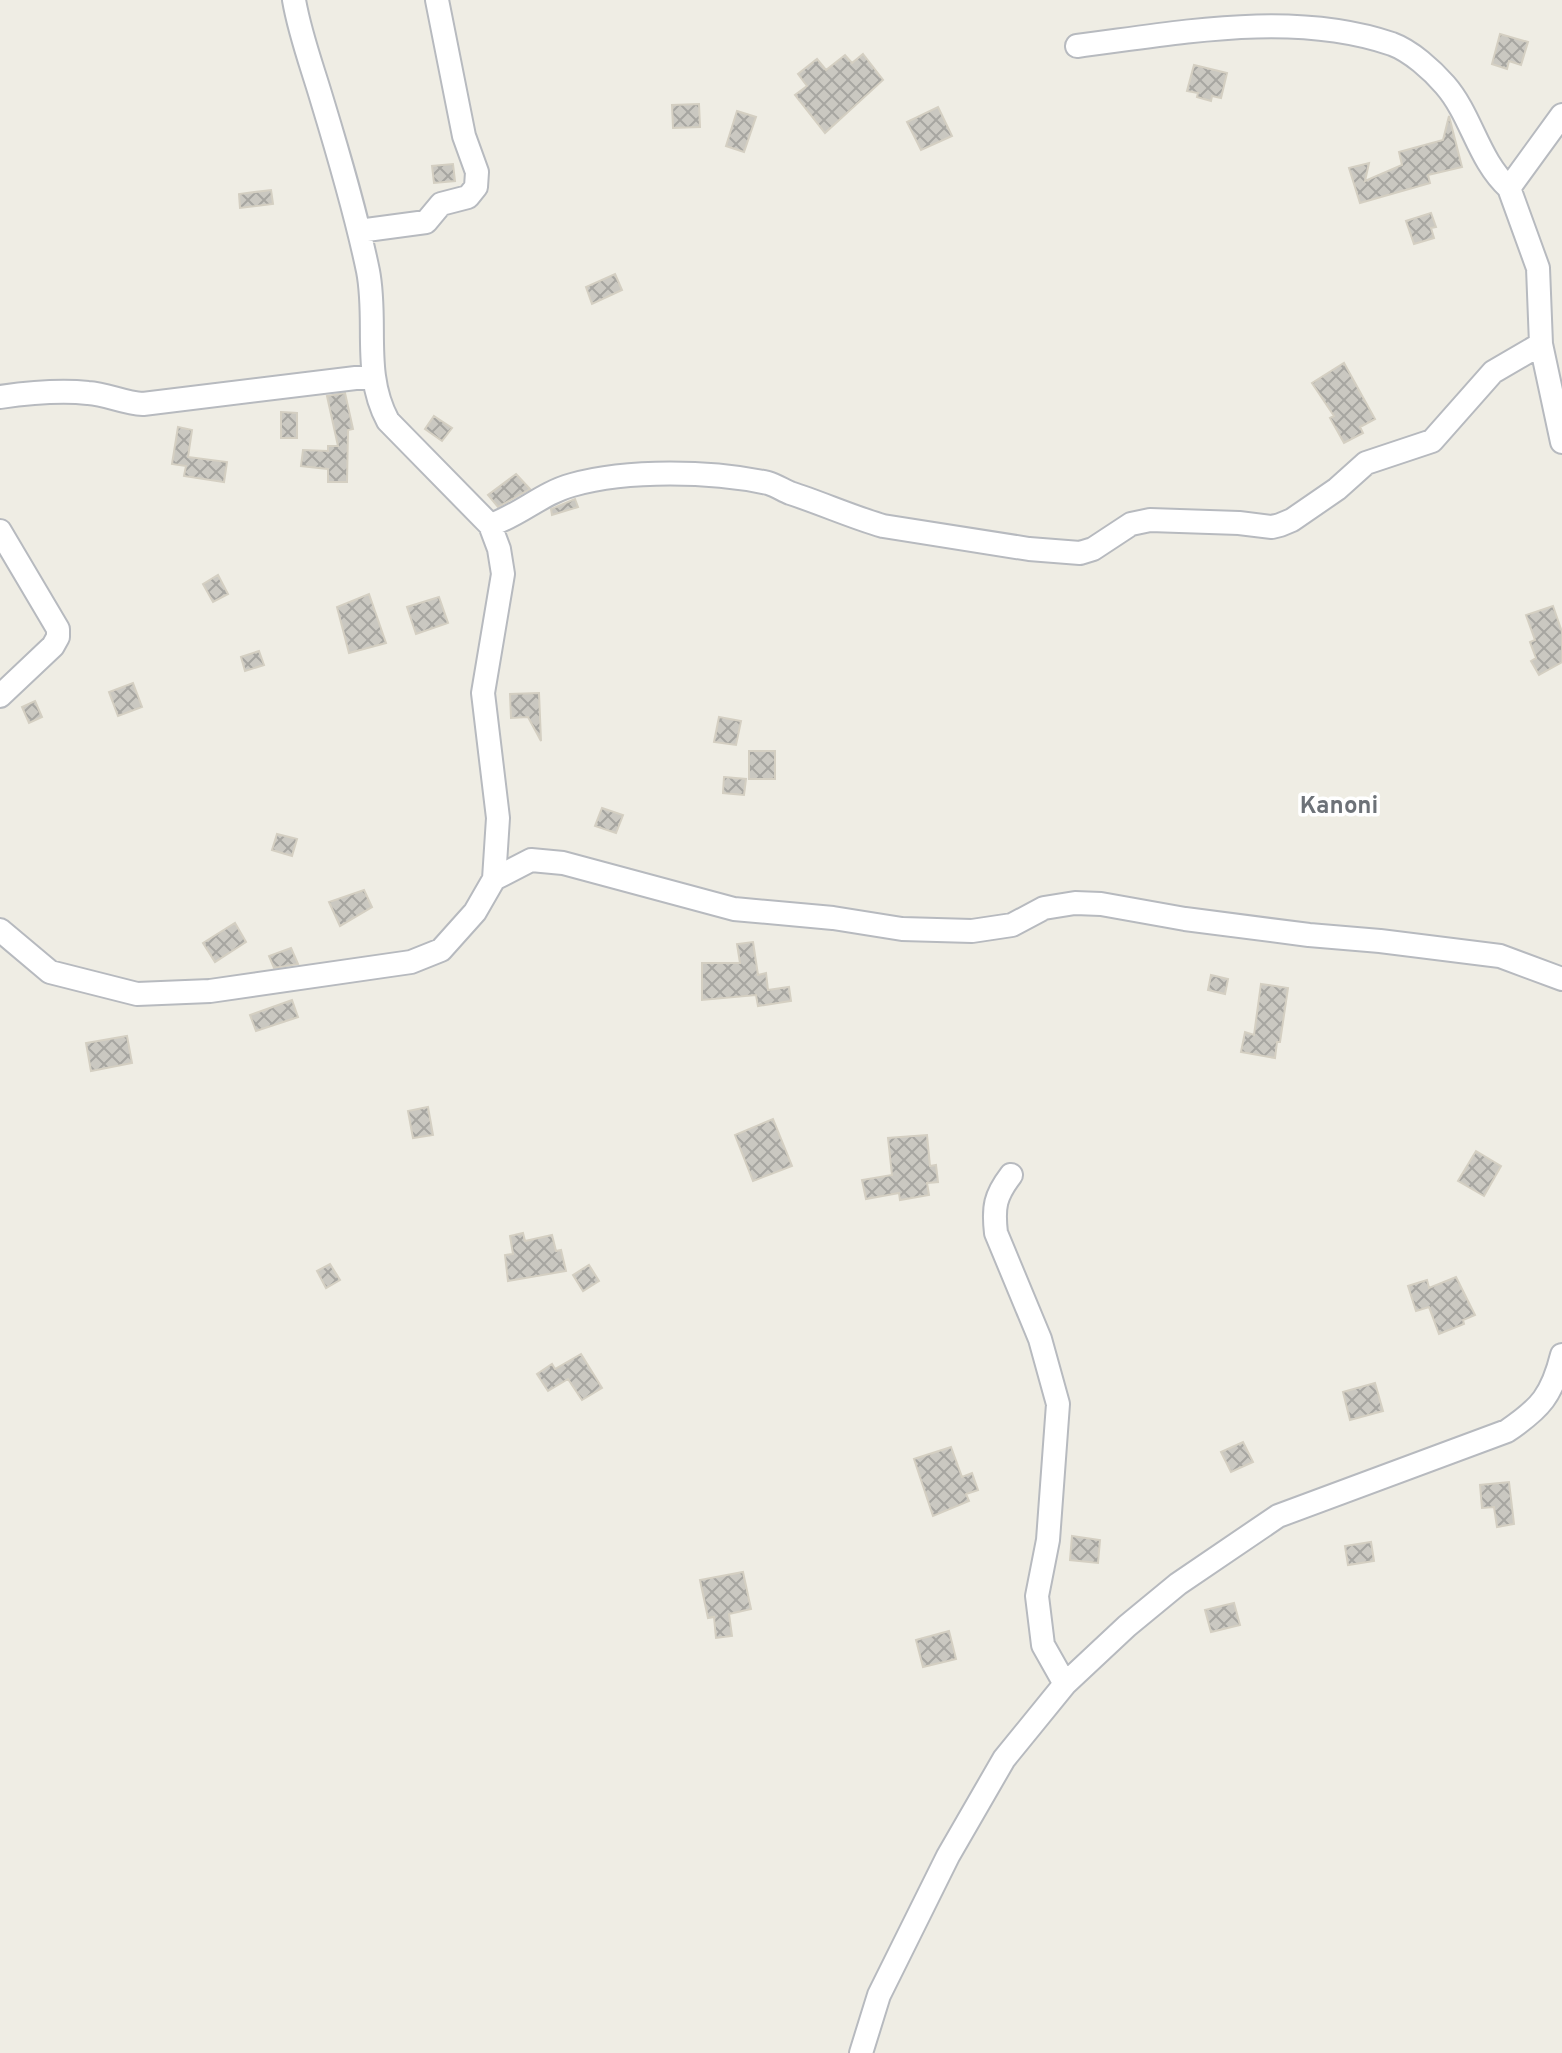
<svg xmlns="http://www.w3.org/2000/svg" width="1562" height="2053" font-family="Overpass,sans-serif">
<defs>
<pattern id="building-cross-hatch" width="8" height="8" patternUnits="userSpaceOnUse" patternTransform="scale(2)"><rect width="8" height="8" fill="#cac8c1"/><path d="M0 0l8 8M0 8l8-8" fill="none" stroke="#a7a6a1"/></pattern>
</defs>
<rect width="100%" height="100%" fill="#efede4"/>
<!-- building -->
<path fill="url(#building-cross-hatch)" stroke="#d4cfc2" stroke-width="2" d="M1500 34 1528 42 1521 65 1509 61 1507 69 1492 64Z
M863 54 883 80 825 133 795 95 807 86 798 74 817 59 826 70 845 55 852 63Z
M1194 65 1227 73 1221 98 1212 96 1211 101 1197 97 1198 93 1187 91Z
M699 104 700 127 673 128 672 105Z
M938 107 952 136 921 150 907 122Z
M737 111 756 117 744 152 726 146Z
M1449 116 1462 167 1428 175 1430 183 1360 203 1349 168 1369 163 1365 181 1402 165 1399 152 1443 140Z
M453 164 455 181 434 183 432 166Z
M271 190 273 204 240 208 239 194Z
M1431 213 1436 227 1431 228 1434 238 1414 244 1406 221Z
M615 274 622 290 592 304 586 287Z
M1344 363 1375 419 1360 427 1363 433 1344 443 1330 418 1334 416 1312 383Z
M345 393 353 429 348 430 347 482H328V469L301 466 303 450 328 451V446H338L327 396Z
M281 412 297 413V438H281Z
M434 416 452 428 442 441 425 429Z
M178 427 192 430 188 457 227 462 224 482 184 476 186 466 172 464Z
M516 474 530 489 498 507 488 495Z
M575 499 578 507 552 515 551 509Z
M218 575 228 594 213 602 203 584Z
M369 594 386 643 349 653 337 607Z
M439 597 448 623 416 634 407 607Z
M1553 606 1562 632V662L1539 675 1531 661 1536 658 1530 642 1535 640 1526 615Z
M259 651 264 665 245 671 241 657Z
M133 683 142 707 118 716 109 692Z
M539 693 541 741 528 717 511 718 510 694Z
M35 701 42 717 29 723 22 707Z
M719 717 741 721 736 745 714 742Z
M749 751H775V779H749Z
M724 777 746 779 744 795 723 793Z
M602 808 623 815 616 833 595 826Z
M277 834 297 839 292 856 272 850Z
M364 890 372 907 340 926 329 902Z
M235 923 246 942 215 962 203 943Z
M753 942 758 975 766 973 768 990 789 987 791 1001 758 1006 756 995 702 1000V963H740L737 944Z
M291 948 298 964 274 968 269 956Z
M1211 975 1228 979 1225 994 1208 990Z
M1261 984 1288 988 1280 1042H1277L1275 1058 1241 1052 1245 1032 1254 1035Z
M292 1000 298 1017 256 1031 250 1015Z
M127 1036 132 1063 91 1071 86 1043Z
M428 1107 433 1135 413 1138 408 1111Z
M773 1119 792 1166 753 1181 735 1135Z
M927 1135 930 1166 936 1165 938 1182 927 1183 929 1195 900 1200 899 1193 866 1199 862 1180 892 1175 888 1138Z
M1476 1151 1501 1166 1484 1196 1458 1181Z
M523 1233 525 1241 552 1235 556 1251 561 1250 566 1271 508 1281 505 1255 513 1254 510 1236Z
M330 1264 340 1280 326 1288 317 1271Z
M589 1265 599 1281 583 1291 573 1275Z
M1456 1277 1475 1315 1463 1320 1464 1324 1439 1334 1429 1307 1416 1311 1408 1286 1427 1280 1429 1288Z
M581 1354 602 1388 582 1400 568 1379 548 1391 537 1374 552 1364 555 1369Z
M1375 1383 1383 1411 1350 1420 1343 1392Z
M1243 1442 1253 1462 1231 1472 1221 1452Z
M951 1447 962 1477 972 1473 978 1490 966 1494 969 1501 933 1516 914 1459Z
M1509 1482 1514 1524 1497 1527 1494 1507 1482 1508 1480 1485Z
M1072 1536 1100 1540 1098 1563 1070 1560Z
M1371 1542 1374 1561 1348 1565 1345 1546Z
M743 1572 751 1609 729 1614 732 1636 716 1638 714 1617 708 1618 700 1580Z
M1234 1603 1240 1625 1211 1632 1205 1610Z
M949 1631 956 1659 923 1667 916 1640Z"/>
<g fill="none" stroke-linecap="round" stroke-linejoin="round">
<defs>
<path id="street" d="M1077 46C1179 33 1292 10 1392 44 1411 51 1432 70 1445 85 1472 116 1478 160 1509 188
M1562 115 1509 188 1538 268 1541 344 1562 442
M359 231 426 222 441 204 468 197 476 187 477 172 464 136 437 0
M0 397C28 393 60 390 88 393 107 394 123 403 143 404L372 376
M490 525C519 516 542 493 572 485 628 469 712 471 768 483 775 485 783 490 790 493 821 503 852 517 883 526L1029 549 1080 553 1093 549 1131 524 1150 520 1239 523 1272 527 1280 525 1292 520 1337 489 1366 463 1432 441 1493 372 1541 344
M0 531 58 629V637L53 646 0 696
M494 879 531 860 563 863 734 909 833 918 902 929 972 931 1012 925 1044 908 1075 903 1101 904 1185 919 1309 935 1380 941 1500 956 1562 979
M0 930 50 972 137 994 210 991 411 962 441 950 475 912 494 879 498 818 483 693 503 574 499 549 490 525 388 421C362 373 378 322 368 271 356 213 339 156 322 100 312 66 300 35 294 0
M1011 1175C995 1196 993 1207 996 1233L1040 1339 1058 1404 1048 1540 1037 1596 1043 1645 1065 1684
M861 2053 879 1995 948 1856 1004 1759 1065 1684 1127 1626 1178 1584 1278 1516 1507 1431C1541 1408 1552 1395 1562 1355"/>
</defs>
<!-- street casing -->
<use href="#street" stroke="#b7babf" stroke-width="26"/>
<!-- street -->
<use href="#street" stroke="#fff" stroke-width="22"/>
</g>
<g text-anchor="middle" stroke-width="7" stroke-linejoin="round" paint-order="stroke">
<!-- quarter labels -->
<g font-size="24" font-weight="bold" fill="#6d7278" stroke="#fff">
<text x="1339" y="813">Kanoni</text>
</g>
</g>
</svg>
